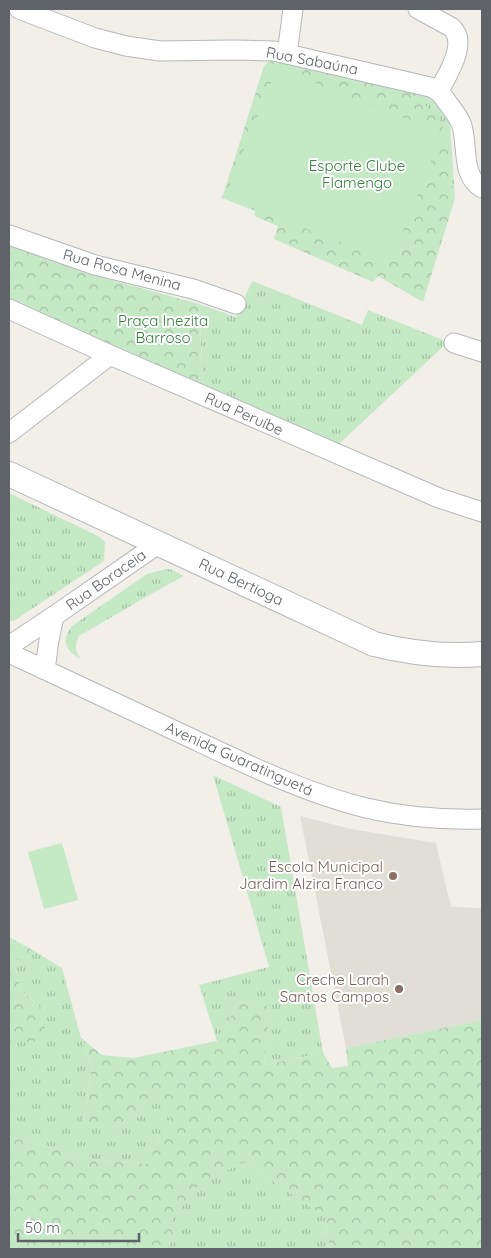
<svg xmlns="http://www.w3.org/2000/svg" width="491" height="1258" font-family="Quicksand,sans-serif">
<defs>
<pattern id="grass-tufts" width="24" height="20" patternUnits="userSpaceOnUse" patternTransform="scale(1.25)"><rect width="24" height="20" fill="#c5e8c5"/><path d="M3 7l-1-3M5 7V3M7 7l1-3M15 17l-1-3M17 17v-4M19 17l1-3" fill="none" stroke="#a3c0a4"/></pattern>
<pattern id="forest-crowns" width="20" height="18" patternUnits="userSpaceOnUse" patternTransform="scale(1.25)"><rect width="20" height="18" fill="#c5e8c5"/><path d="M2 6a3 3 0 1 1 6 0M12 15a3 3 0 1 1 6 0" fill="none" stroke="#a3c0a4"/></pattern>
</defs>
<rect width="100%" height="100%" fill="#f1efe8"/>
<!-- education -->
<path fill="#e1ded6" d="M300 816 351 829 436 843 448 895 452 907 482 908V1020L346 1048Z"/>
<!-- grass -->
<path fill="url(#grass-tufts)" d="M408 91 425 95 434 101 444 110 450 125 455 198 451 177 426 106Z
M252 281 362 325 368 310 448 342 339 444 203 385 199 304 236 317Z
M9 493 98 536 105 542 104 561 15 620 9 622Z
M166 569H170L184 576 158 590 79 636C75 644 74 652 81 659 65 651 61 640 72 626L147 574Z
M213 775 281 807 323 1053 264 1065 270 1006 239 1002 217 1041 199 985 269 967Z
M31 949 62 968 81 1038 92 1067 83 1123 119 1127 150 1096 179 1101 154 1149 150 1164 99 1161 9 1136V1061L11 1059 10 1041 43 1010 21 990 13 959H25Z
M245 1162 325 1217 330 1249H166L174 1238 170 1222 202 1181Z"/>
<!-- forest -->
<path fill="url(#forest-crowns)" d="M271 60H275L408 91 426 106 438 118 447 136 451 177 455 198 423 302 378 276 373 282 274 239 278 226 254 216 255 211 222 198 264 66 267 63Z
M9 245 86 273 199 304 203 385 9 299Z
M9 937 31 949 25 959 13 960 21 990 43 1010 45 1030 34 1042 11 1041V1059L9 1060Z
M239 1002 270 1006 264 1065 323 1053 332 1068 348 1066 346 1048 482 1020V1249H330L325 1217 245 1162 202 1181 170 1222 174 1238 166 1249H9V1136L99 1161 149 1164 154 1149 178 1102 150 1096 119 1127 83 1124 92 1067 81 1038 102 1055 133 1058 217 1041Z"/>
<!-- garden -->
<path fill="#c5e8c5" d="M277 68 442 133 391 262 225 197Z
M62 843 78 900 44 909 28 852Z"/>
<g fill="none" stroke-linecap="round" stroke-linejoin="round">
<defs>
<path id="minor" d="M19 9 95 38 126 46 160 51 234 50 274 51 430 87C439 90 442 95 447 102 453 110 459 117 462 126 468 146 461 176 482 188
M418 9 451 27C469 42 447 75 439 91
M287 54 293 9
M9 235 95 265 193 289 236 304
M9 309 110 355 439 498 482 512
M454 343 482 352
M9 433 110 355
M9 646 54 616 158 544
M9 653C66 680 123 706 180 733 240 761 301 792 366 808 404 817 443 820 482 819
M45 670 49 640 54 616"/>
<path id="tertiary" d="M9 474 374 644C409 653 446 657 482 654"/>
</defs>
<!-- minor casing -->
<use href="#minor" stroke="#b5b8bc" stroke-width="21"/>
<!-- tertiary casing -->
<use href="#tertiary" stroke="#b5b8bc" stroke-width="26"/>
<!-- minor -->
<use href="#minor" stroke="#fff" stroke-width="19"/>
<!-- tertiary -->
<use href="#tertiary" stroke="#fff" stroke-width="24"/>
</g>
<!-- markers -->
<g fill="#8d6e63" stroke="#fff" stroke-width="2">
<circle cx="393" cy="876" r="5"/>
<circle cx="399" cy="989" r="5"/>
</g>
<g text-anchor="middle" stroke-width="4" stroke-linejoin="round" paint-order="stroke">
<!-- street labels -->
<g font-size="15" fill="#5f6368" stroke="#fff">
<text transform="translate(312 61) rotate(11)" y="5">Rua Sabaúna</text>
<text transform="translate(122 270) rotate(15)" y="5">Rua Rosa Menina</text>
<text transform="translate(244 414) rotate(24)" y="5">Rua Peruíbe</text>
<text transform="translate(106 580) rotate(-35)" y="5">Rua Boraceia</text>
<text transform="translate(241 582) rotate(25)" y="5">Rua Bertioga</text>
<text transform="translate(239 759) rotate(24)" y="5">Avenida Guaratinguetá</text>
</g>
<!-- park labels -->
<g font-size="15" fill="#348238" stroke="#fff">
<text x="357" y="171">Esporte Clube<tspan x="357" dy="17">Flamengo</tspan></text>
<text x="163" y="326">Praça Inezita<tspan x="163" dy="17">Barroso</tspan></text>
</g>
<!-- education labels -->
<g font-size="15" fill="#785e54" stroke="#fff" text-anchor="end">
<text x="383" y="872">Escola Municipal<tspan x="383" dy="17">Jardim Alzira Franco</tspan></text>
<text x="389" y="985">Creche Larah<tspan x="389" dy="17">Santos Campos</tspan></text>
</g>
</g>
<!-- border -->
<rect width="491" height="1258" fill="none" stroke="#5f6368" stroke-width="20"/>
<!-- scale -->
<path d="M18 1233v8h121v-8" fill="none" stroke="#5f6368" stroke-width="2.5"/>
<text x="25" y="1233" font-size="15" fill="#5f6368" stroke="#ffffff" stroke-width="4" paint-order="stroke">50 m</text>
</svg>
